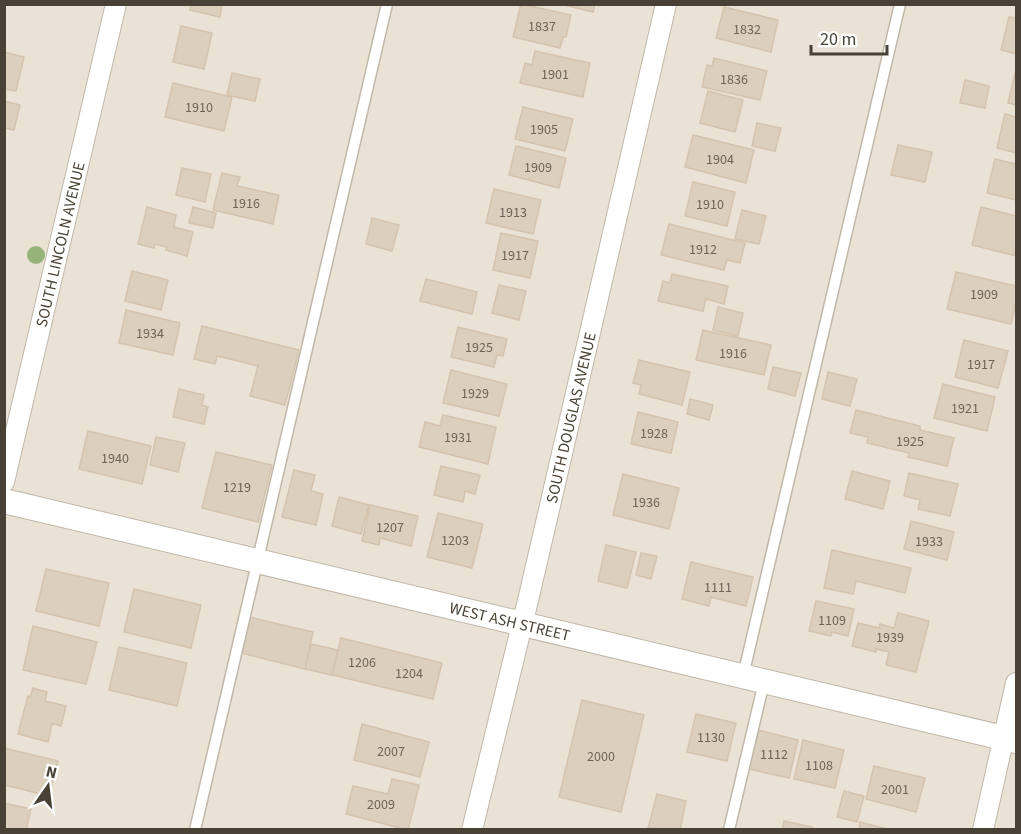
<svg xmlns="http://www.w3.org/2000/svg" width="1021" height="834" font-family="'Source Sans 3',sans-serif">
<rect width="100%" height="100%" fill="#f5f1e7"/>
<!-- residential -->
<path fill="#eae2d5" d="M5 5H1016V829H5Z"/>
<!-- building -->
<path fill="#dbcfbe" stroke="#d4c4ae" stroke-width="1.5" d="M191 4H222L220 17 190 10Z
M521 4 571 15 566 37H563L560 48 513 37Z
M560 4H595L593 12Z
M724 7 778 20 771 52 716 38Z
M1009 17 1016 18V54L1001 50Z
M181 26 212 33 204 69 173 62Z
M535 51 590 63 583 97 520 83 525 63 532 65Z
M4 52 24 57 16 91 4 89Z
M714 58 767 71 760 100 702 87 707 65 712 66Z
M1016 69V105L1008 103Z
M232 73 260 79 255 101 227 95Z
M965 80 989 86 985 108 960 103Z
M173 83 232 97 224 131 165 117Z
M708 91 743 100 735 132 700 123Z
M4 101 20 105 14 130 4 128Z
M523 107 573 119 565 151 515 139Z
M1005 114 1016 117V153L997 148Z
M757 123 781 128 775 151 752 146Z
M693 135 754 150 746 183 685 167Z
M898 145 932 152 925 182 891 175Z
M516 146 566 158 559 188 509 175Z
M995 159 1016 164V200L987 193Z
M182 168 211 174 205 202 176 195Z
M222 173 240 177 237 186 279 195 273 224 213 210Z
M693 182 735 192 727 226 685 216Z
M494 189 541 200 533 234 486 223Z
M147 207 176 215 174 227 193 232 187 256 166 250 167 247 155 244 154 248 138 244Z
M193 207 216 213 213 228 189 223Z
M981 207 1016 216V256L972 245Z
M742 210 766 216 759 244 735 239Z
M372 218 399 225 392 251 366 244Z
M669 224 745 243 740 263 727 260 724 270 661 255Z
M501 233 538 241 530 278 493 270Z
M132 271 168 280 161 310 125 301Z
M956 272 1016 286V302L1011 324 947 309Z
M672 274 728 286 724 304 706 299 703 311 658 301 663 281 670 283Z
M426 279 477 292 472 314 420 301Z
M499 285 526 291 519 320 492 313Z
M718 307 743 313 738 336 713 330Z
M126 310 180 323 173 355 119 343Z
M202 326 299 350 285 405 250 396 258 366 217 356 215 364 194 359Z
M458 327 507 339 503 356 497 355 494 367 451 357Z
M703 330 771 345 764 375 696 360Z
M964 340 1008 351 998 388 955 377Z
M639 360 690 372 682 405 639 394 641 385 633 383Z
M773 367 801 373 795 396 768 389Z
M451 370 507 384 499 416 443 403Z
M828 372 857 379 850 406 822 399Z
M943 384 995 397 987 431 934 418Z
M179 389 204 395 202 405 208 407 204 424 173 417Z
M690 399 713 405 709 420 687 414Z
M856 410 920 426V430L954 438 947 466 908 457 909 453 867 443 868 437 850 433Z
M638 412 678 422 671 453 631 444Z
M443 415 496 427 488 464 419 447 425 422 440 426Z
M88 431 151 446 142 484 79 469Z
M156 437 185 443 178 472 150 465Z
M216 452 272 465 258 522 202 508Z
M441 466 480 475 475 494 465 491 463 502 434 495Z
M294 470 315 475 311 491 323 494 316 525 282 517Z
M852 471 890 481 883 509 845 499Z
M909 473 958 484 950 516 918 509 920 500 904 496Z
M623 474 679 488 669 529 613 515Z
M339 497 369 505 361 534 332 526Z
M370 505 418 516 411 546 380 538 379 545 362 541Z
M438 513 483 524 472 568 427 557Z
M911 521 954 532 947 560 904 549Z
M606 545 636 552 627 588 598 581Z
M832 550 911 568 905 593 856 581 853 594 824 588Z
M641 553 657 556 651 579 636 575Z
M691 562 753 577 746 606 711 597 709 606 682 599Z
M46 569 109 583 99 626 36 611Z
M134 589 201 605 191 648 124 632Z
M816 601 854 609 848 636 832 632 831 636 809 631Z
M898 613 929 621 916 672 886 665 889 652 876 649V652L852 646 858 623 879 628 880 624 894 628Z
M249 617 313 632 305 669 241 653Z
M33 626 97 642 86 684 23 670Z
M341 638 442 663 433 699 332 675Z
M311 644 338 650 332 675 305 669Z
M119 647 187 663 177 706 109 690Z
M33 688 47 692 45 701 66 706 61 726 52 723 48 742 18 734 28 696 30 697Z
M582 700 644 715 621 812 559 797Z
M696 714 736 723 727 761 687 752Z
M362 724 429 742 420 777 354 760Z
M758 730 798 740 789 778 749 769Z
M803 740 844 750 835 788 794 779Z
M4 748 58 761 49 796 4 785Z
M874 766 925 778 916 812 866 799Z
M392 779 419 785 408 830 346 814 353 786 388 794Z
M844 791 864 796 857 822 837 817Z
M657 794 686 801 680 830 648 828Z
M4 803 31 809 26 830H4Z
M784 821 812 827 811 830H782Z
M860 822 891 830H859Z"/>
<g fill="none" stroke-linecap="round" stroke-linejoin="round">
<defs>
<path id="service" d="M743 676 900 4
M195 830 387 4
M729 830 764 682"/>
<g id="minor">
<path id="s1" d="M4 482 116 4"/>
<path id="s2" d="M472 830 530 592 666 4"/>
<path d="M983 830 1016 683"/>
</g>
<g id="tertiary">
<path id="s3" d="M4 501 1016 741"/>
</g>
</defs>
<!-- service casing -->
<use href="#service" stroke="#c2b8a9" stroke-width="13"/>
<!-- minor casing -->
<use href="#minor" stroke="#c2b8a9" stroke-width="22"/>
<!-- tertiary casing -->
<use href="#tertiary" stroke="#c2b8a9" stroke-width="26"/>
<!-- service -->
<use href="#service" stroke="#fff" stroke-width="10"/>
<!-- minor -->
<use href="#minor" stroke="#fff" stroke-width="20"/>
<!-- tertiary -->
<use href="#tertiary" stroke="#fff" stroke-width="24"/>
</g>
<!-- trees -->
<circle fill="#96b47a" cx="36" cy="255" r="9"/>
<g text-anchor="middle" stroke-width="4.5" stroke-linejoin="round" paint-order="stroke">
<!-- number labels -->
<g font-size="14" fill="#6e6457">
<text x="542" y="31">1837</text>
<text x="747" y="34">1832</text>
<text x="555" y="79">1901</text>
<text x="734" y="84">1836</text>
<text x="199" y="112">1910</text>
<text x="544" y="134">1905</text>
<text x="720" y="164">1904</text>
<text x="538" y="172">1909</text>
<text x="246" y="208">1916</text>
<text x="710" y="209">1910</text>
<text x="513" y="217">1913</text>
<text x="703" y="254">1912</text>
<text x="515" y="260">1917</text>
<text x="984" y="299">1909</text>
<text x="150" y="338">1934</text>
<text x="479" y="352">1925</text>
<text x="733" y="358">1916</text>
<text x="981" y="369">1917</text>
<text x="475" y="398">1929</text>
<text x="965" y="413">1921</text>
<text x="654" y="438">1928</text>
<text x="458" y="442">1931</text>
<text x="910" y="446">1925</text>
<text x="115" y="463">1940</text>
<text x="237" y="492">1219</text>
<text x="646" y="507">1936</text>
<text x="390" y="532">1207</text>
<text x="455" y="545">1203</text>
<text x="929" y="546">1933</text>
<text x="718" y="592">1111</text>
<text x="832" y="625">1109</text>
<text x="890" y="642">1939</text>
<text x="362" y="667">1206</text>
<text x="409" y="678">1204</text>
<text x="711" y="742">1130</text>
<text x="391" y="756">2007</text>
<text x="774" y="759">1112</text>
<text x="601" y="761">2000</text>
<text x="819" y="770">1108</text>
<text x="895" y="794">2001</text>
<text x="381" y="809">2009</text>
</g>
<!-- street labels -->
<g font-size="16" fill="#494135" stroke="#fff">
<text dy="6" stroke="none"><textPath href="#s1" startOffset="244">SOUTH LINCOLN AVENUE</textPath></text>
<text dy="6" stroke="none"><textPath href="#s2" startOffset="424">SOUTH DOUGLAS AVENUE</textPath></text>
<text dy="6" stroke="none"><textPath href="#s3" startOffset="520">WEST ASH STREET</textPath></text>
</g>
</g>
<!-- border -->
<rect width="1021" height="834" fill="none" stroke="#494135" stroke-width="12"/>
<!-- north arrow -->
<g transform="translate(48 786) rotate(14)" stroke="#ffffff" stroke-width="4.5" paint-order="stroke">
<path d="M0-4.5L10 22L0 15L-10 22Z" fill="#494135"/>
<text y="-9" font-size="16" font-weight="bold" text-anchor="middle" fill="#494135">N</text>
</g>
<!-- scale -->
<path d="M811 45v9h76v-9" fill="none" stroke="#494135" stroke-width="3"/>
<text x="820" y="45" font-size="18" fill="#494135" stroke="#ffffff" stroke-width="4.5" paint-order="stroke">20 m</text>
</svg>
